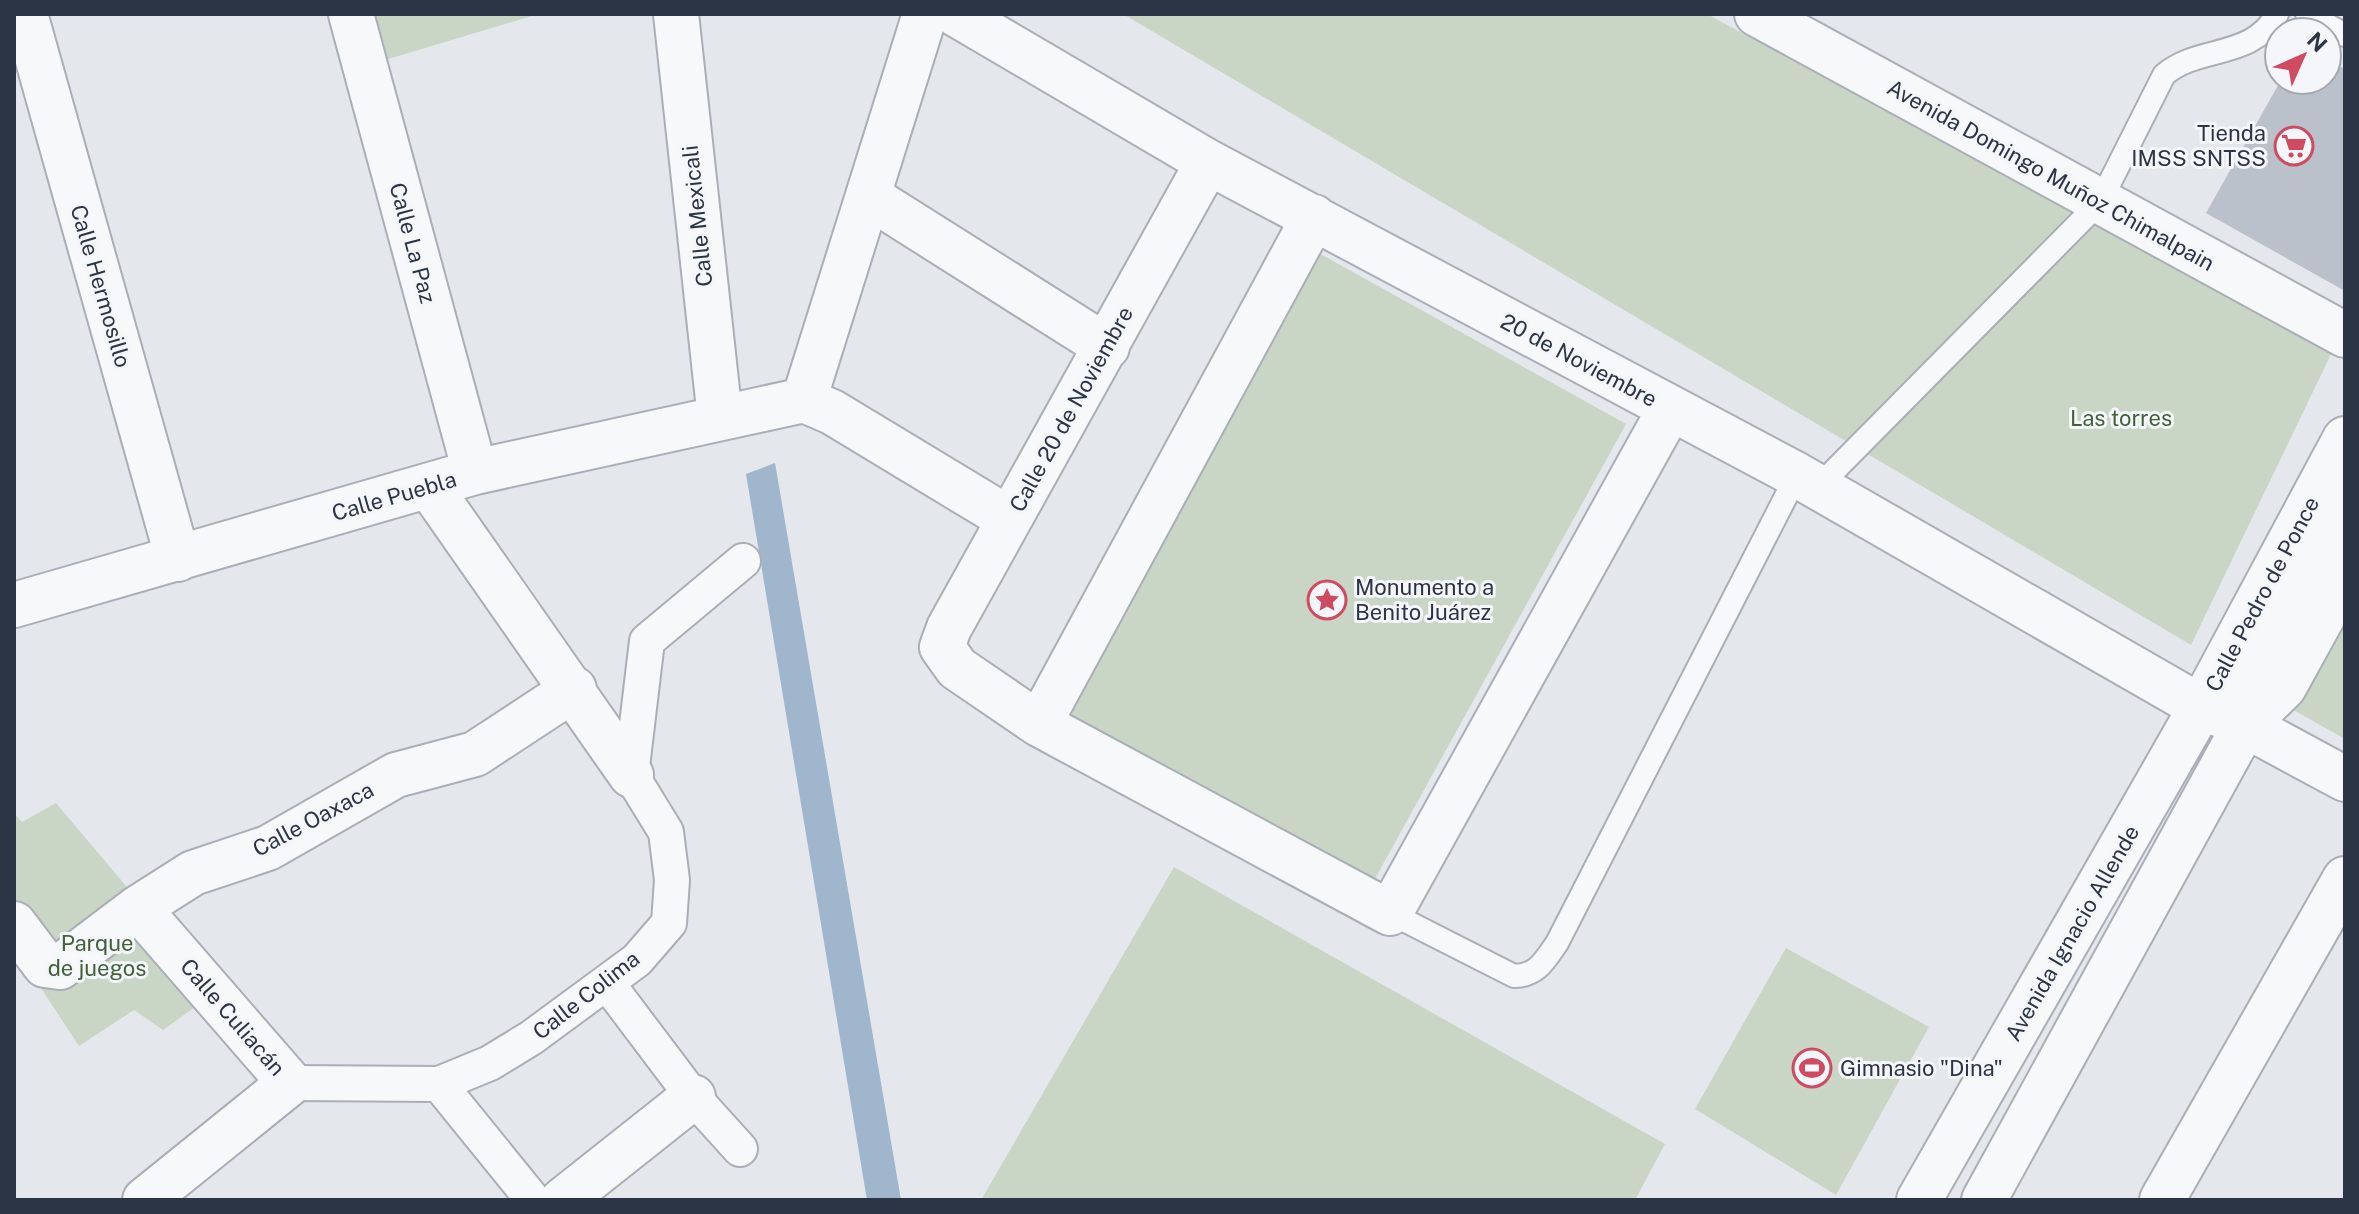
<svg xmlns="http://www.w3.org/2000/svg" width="2359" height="1214" font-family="'Public Sans',sans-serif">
<rect width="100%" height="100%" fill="#e4e7ec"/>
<!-- green -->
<path fill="#cad6c5" d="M374 14H531L532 16 385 60Z
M1123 14H1707L2333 350 2191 645Z
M1315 251 1626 424 1371 886 1060 713Z
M2345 589V739L2281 703Z
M56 803 137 899 209 997 163 1030 134 1010 79 1046 14 947V813L22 822Z
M1174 867 1665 1144 1635 1200H981Z
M1786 948 1929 1027 1836 1195 1695 1109Z"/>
<!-- water -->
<path fill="#9fb6cc" d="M775 463 901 1200H867L746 474Z"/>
<!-- building -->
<path fill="#bbc1ca" d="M2327 59 2345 69V291L2206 213 2281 80H2327Z"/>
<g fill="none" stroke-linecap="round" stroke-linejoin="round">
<defs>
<path id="service" d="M2307 14 2345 35
M1818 487 2100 202 2164 75C2198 45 2252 60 2277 14
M1390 913 1514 976C1537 976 1545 960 1557 943L1797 475"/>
<path id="pedestrian" d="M607 983 693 1097 740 1149
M290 1083 439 1084 490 1063 531 1038 637 960 669 923 672 880 666 832 631 775 647 641 743 561
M439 1084 533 1200"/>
<path id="minor" d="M25 14 178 559
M351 14 475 472
M676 14 720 418
M956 14 1208 162 1797 475 2201 707 2245 725 2345 779
M1757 14 2345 335
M868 196 1107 347
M1314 217 1039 724 1390 913 1670 409
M804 400 925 14
M429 486 631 775
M14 605 475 472 804 400 832 412 1009 519
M1039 724 957 668 942 647 949 628 1208 162
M138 908 290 1083 145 1200
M14 924 45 965 60 967 138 908 193 873 268 848 396 775 475 754 574 689
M563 1200 693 1097
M2162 1200 2345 879"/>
<path id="tertiary" d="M2250 690 2252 676 2345 509
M1919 1200 2201 707 2345 439
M1984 1200 2245 725 2284 687 2345 576"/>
</defs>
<!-- service casing -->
<use href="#service" stroke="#a9aeb7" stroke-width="26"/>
<!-- pedestrian casing -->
<use href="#pedestrian" stroke="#a9aeb7" stroke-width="38"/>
<!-- minor casing -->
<use href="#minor" stroke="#a9aeb7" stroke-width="48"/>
<!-- tertiary casing -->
<use href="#tertiary" stroke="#a9aeb7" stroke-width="48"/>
<!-- service -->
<use href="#service" stroke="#f7f8fa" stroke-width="22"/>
<!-- pedestrian -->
<use href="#pedestrian" stroke="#f7f8fa" stroke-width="34"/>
<!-- minor -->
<use href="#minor" stroke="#f7f8fa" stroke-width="44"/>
<!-- tertiary -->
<use href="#tertiary" stroke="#f7f8fa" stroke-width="44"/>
</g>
<!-- icons -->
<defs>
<symbol id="supermarket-ring" viewBox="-11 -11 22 22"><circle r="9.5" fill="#f4f6f9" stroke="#d04a61" stroke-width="1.5"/><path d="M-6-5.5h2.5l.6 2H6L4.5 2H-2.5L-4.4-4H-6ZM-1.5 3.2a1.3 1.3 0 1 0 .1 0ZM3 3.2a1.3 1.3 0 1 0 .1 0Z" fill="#d04a61"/></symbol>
<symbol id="sight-ring" viewBox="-11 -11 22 22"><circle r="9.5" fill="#f4f6f9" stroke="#d04a61" stroke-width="1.5"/><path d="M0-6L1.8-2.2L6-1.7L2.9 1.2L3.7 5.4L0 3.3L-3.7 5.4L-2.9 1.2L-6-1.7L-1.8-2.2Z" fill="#d04a61"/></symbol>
<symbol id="stadium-ring" viewBox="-11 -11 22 22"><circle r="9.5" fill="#f4f6f9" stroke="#d04a61" stroke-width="1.5"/><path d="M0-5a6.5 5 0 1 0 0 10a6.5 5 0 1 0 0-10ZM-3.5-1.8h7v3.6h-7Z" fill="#d04a61"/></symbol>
</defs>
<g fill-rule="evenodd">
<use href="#supermarket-ring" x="2272" y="124" width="44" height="44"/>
<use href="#sight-ring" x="1305" y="578" width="44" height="44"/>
<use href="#stadium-ring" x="1790" y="1046" width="44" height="44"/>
</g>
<g text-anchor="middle" stroke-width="6" stroke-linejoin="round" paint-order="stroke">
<!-- poi labels -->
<g font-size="22" fill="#2b3545" stroke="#f4f6f9" text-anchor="start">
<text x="2266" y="141" text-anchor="end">Tienda<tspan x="2266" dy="25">IMSS SNTSS</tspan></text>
<text x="1355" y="595">Monumento a<tspan x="1355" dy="25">Benito Juárez</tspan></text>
<text x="1840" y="1076">Gimnasio "Dina"</text>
</g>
<!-- street labels -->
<g font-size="22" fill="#2b3545" stroke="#f4f6f9">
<text transform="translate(2051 175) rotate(29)" y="8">Avenida Domingo Muñoz Chimalpain</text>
<text transform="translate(697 216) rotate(-96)" y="8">Calle Mexicali</text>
<text transform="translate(413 243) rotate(75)" y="8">Calle La Paz</text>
<text transform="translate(101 286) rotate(74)" y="8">Calle Hermosillo</text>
<text transform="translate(1579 360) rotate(28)" y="8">20 de Noviembre</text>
<text transform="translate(1071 409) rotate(-61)" y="8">Calle 20 de Noviembre</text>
<text transform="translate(394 496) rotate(-16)" y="8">Calle Puebla</text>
<text transform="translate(2262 594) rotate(-62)" y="8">Calle Pedro de Ponce</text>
<text transform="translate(313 819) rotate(-28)" y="8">Calle Oaxaca</text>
<text transform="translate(2072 933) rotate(-60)" y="8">Avenida Ignacio Allende</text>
<text transform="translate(586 995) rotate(-38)" y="8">Calle Colima</text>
<text transform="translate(233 1017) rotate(49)" y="8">Calle Culiacán</text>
</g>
<!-- park labels -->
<g font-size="22" fill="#416138" stroke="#f4f6f9">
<text x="2121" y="426">Las torres</text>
<text x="97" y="951">Parque<tspan x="97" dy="25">de juegos</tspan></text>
</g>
</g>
<!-- border -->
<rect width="2359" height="1214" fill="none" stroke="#2b3545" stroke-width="32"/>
<!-- north arrow -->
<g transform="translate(2303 56) rotate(45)"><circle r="38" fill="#f4f6f9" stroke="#a4a9b1" stroke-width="2"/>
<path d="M0-6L14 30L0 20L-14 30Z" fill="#d04a61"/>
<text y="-12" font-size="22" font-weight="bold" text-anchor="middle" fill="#2b3545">N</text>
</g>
</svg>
